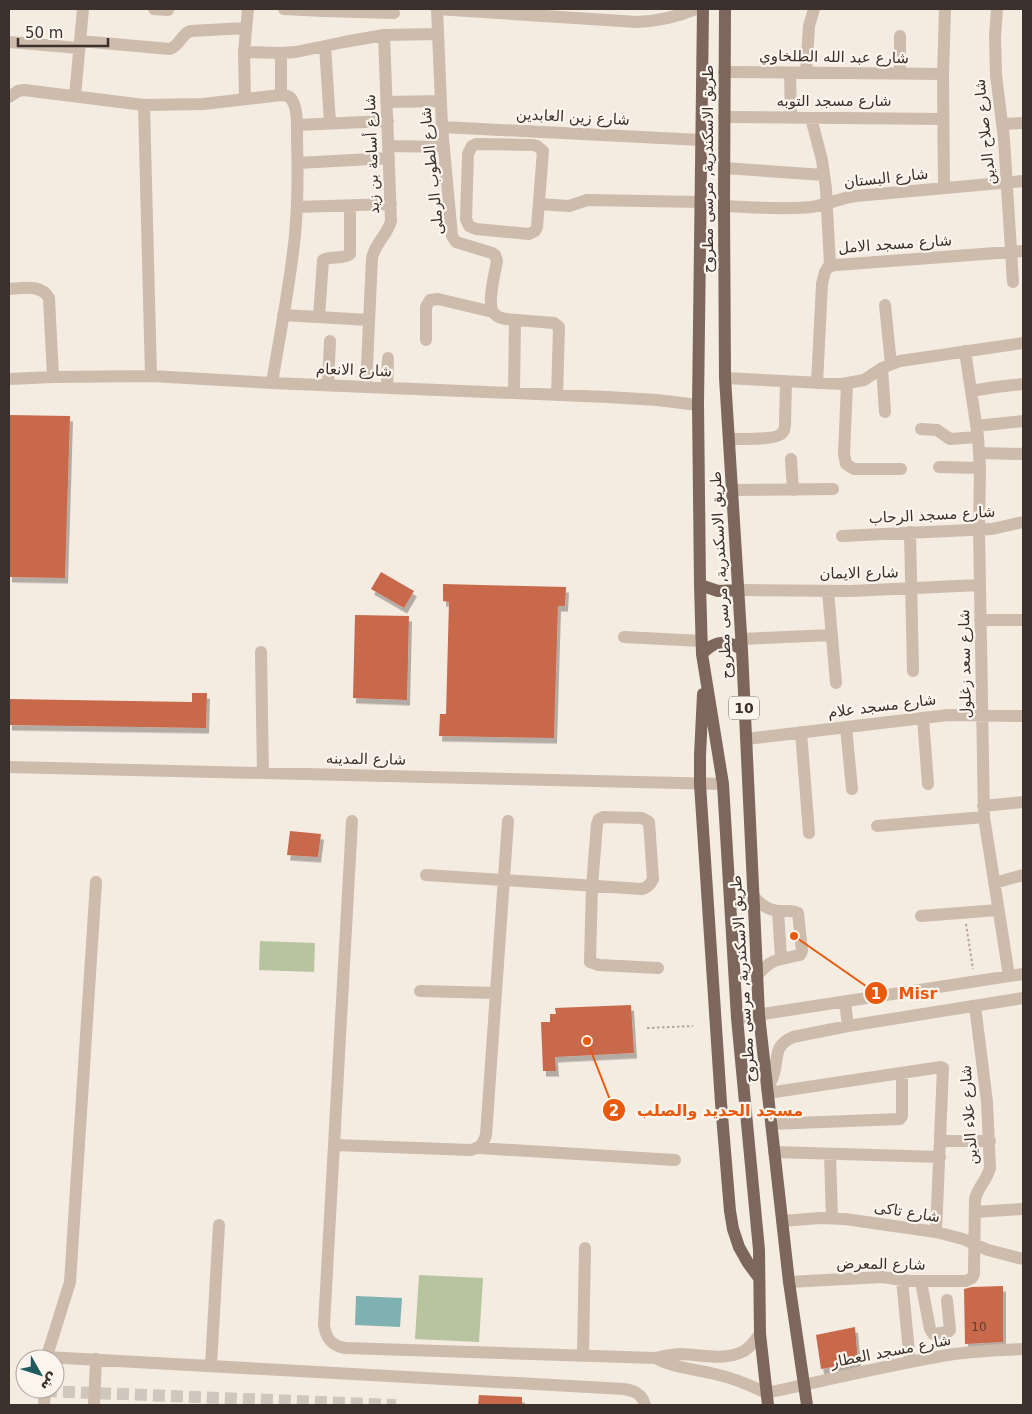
<svg xmlns="http://www.w3.org/2000/svg" width="1032" height="1414" font-family="'DejaVu Sans',Vazirmatn,sans-serif">
<defs>
<filter id="shadow"><feDropShadow dx="3" dy="5.5" stdDeviation="0" flood-color="#0004"/></filter>
</defs>
<rect width="100%" height="100%" fill="#f4ebe1"/>
<!-- green -->
<path fill="#b8c4a0" d="M260 941 315 943 314 972 259 970Z
M419 1275 483 1278 479 1342 415 1339Z"/>
<!-- water -->
<path fill="#7fb0b2" d="M356 1296 402 1298 400 1327 355 1325Z"/>
<!-- building -->
<path fill="#c8694b" filter="url(#shadow)" d="M9 415 70 416 65 578 9 577Z
M381 572 414 591 404 608 371 589Z
M443 584 566 587 565 606H558L554 738 439 736 440 714H446L449 602 443 601Z
M355 615 409 616 407 700 353 698Z
M192 693H207L206 728 9 725V699L192 702Z
M290 831 321 834 318 857 287 855Z
M631 1005 634 1053 555 1057 556 1071H543L541 1022H550V1014H556L555 1008Z
M1003 1286V1342L965 1344 964 1289 972 1287Z
M855 1327 858 1362 821 1369 816 1335Z
M479 1395 522 1397V1405H478Z"/>
<g fill="none" stroke-linecap="round" stroke-linejoin="round">
<!-- minor-tunnel -->
<path stroke="#cfc6bd" stroke-width="12" stroke-dasharray="12 6" stroke-linecap="butt" d="M45 1391 396 1405"/>
<!-- path -->
<path stroke="#b9a596" stroke-width="2" stroke-dasharray="2.5 2.5" stroke-linecap="butt" d="M966 924 973 969
M647 1028 693 1026"/>
<!-- minor -->
<path stroke="#cdbbac" stroke-width="12" d="M154 9 168 10
M284 9 323 11 394 13
M437 9 442 127 452 236 456 242 492 253 495 255 497 261C495 273 487 302 493 312 496 317 501 318 506 319L554 323 559 327 557 395
M437 9 637 22C658 21 677 17 696 9
M997 9 995 37 996 75 1004 139 1013 282
M80 41 170 49C180 45 181 35 190 31L246 28
M9 42 79 48
M325 46 330 123
M244 52 281 53 296 52 344 42 384 35 438 34
M724 72 943 74
M790 73 791 117
M806 73 809 26 814 9
M900 74V36
M281 95V53
M75 96 83 9
M9 97 18 91 24 90 144 105 203 104 281 95C286 95 291 96 293 102 298 110 297 130 297 139 298 171 298 203 295 235 290 285 280 334 272 383
M245 99 244 52 248 9
M387 102 441 101
M144 105 151 376
M724 117 943 119
M811 118 822 160 826 189 830 265
M1003 124 1023 123
M297 125 388 121
M442 127 701 140
M476 144 533 145 537 146 543 151 537 227 535 231 529 234 476 229 469 226 466 219 468 154 472 146Z
M389 146 444 147
M298 163 389 158
M724 168 824 175
M944 188 943 74 945 9
M539 204 569 206 587 200 701 202
M724 206C752 207 783 210 811 207 826 205 840 198 856 196L1023 181
M297 207 391 204
M9 289C23 288 41 284 49 298L53 377
M885 305 891 364
M283 315 369 320
M319 317 323 260C331 255 343 260 350 254V206
M426 340V307L430 300 438 299 493 312
M965 351 978 437 980 468 979 529 984 817 1009 976
M882 368 885 412
M725 378 842 384 864 380 882 368 900 361 1023 343
M9 379 53 377 151 376 272 383 607 397 657 400 698 405
M817 383 822 284 825 272 828 267 836 265 1023 251
M847 384 844 454 846 464 854 469H901
M328 385 330 341
M366 387 372 258C376 241 387 236 391 221L384 35
M387 388 388 358
M971 391 996 387 1023 384
M514 393 515 320
M976 426 1023 421
M921 429 937 430 950 439 978 437
M729 439C739 439 775 440 781 434 784 432 785 428 785 424L786 381
M980 453 1023 454
M791 459 793 490
M939 467 980 468
M732 490 833 489
M910 532 913 671
M842 536 992 529 1023 522
M738 590 850 591 980 585
M828 591 836 683
M980 620H1023
M624 637 702 641
M741 639 832 635
M261 652 263 773
M923 718 928 784
M846 727 852 789
M801 732 809 833
M746 739 948 715 1023 716
M9 767 723 784
M983 806 1023 802
M352 821 324 1325C326 1339 332 1346 345 1348L655 1358C664 1356 672 1354 682 1354 702 1355 725 1361 744 1351 751 1347 755 1340 760 1334
M877 826 984 817
M426 875C498 879 570 884 642 889 648 887 650 885 653 879L649 822 642 818 603 817 599 819 597 824 592 886 590 962 599 965 658 968
M994 883 1023 875
M753 896C761 905 769 911 782 911 788 911 793 910 798 913L802 951 800 955C778 960 774 957 757 975
M778 911 781 958
M921 916 998 910
M420 991 496 993
M845 1002 848 1026
M737 1018 1023 974
M767 1088C770 1083 773 1079 774 1073 779 1056 773 1046 793 1037L848 1026 1023 998
M768 1093 941 1067 943 1068 936 1232
M771 1124 900 1119 902 1116V1073
M941 1141H990
M335 1145 471 1150C481 1147 483 1144 486 1135L508 821
M479 1148 675 1160
M774 1152 940 1157
M830 1154 832 1218
M975 1212 1022 1209
M782 1221 820 1218 845 1219 936 1232 963 1239 988 1250 1023 1259
M902 1280 910 1362
M789 1282 882 1277 910 1281H966L972 1278 974 1274 975 1199C978 1187 987 1180 990 1168L987 1102 975 1006
M921 1282 930 1329 933 1334 948 1332 950 1330 947 1300
M583 1356 585 1248
M46 1357 624 1389C635 1391 642 1394 645 1405
M655 1358C674 1368 694 1369 715 1374 733 1378 750 1385 766 1393 829 1380 891 1364 954 1354 977 1351 1000 1350 1023 1349
M46 1359 70 1282 96 882
M211 1365 219 1225
M44 1405 45 1389
M94 1405 96 1359"/>
<!-- major -->
<path stroke="#7d675c" stroke-width="12" d="M703 9 698 405 700 585 702 654 723 784 737 1018 759 1250 760 1334 768 1405
M725 9 724 206 725 378 742 650 759 1015 789 1282 807 1405
M700 585 718 591 738 590
M702 654C715 640 727 639 742 650
M703 694 700 755V784L721 1103 730 1211 733 1229 739 1247 748 1263 759 1278"/>
</g>
<g text-anchor="middle" stroke-width="4.5" stroke-linejoin="round" paint-order="stroke">
<!-- number labels -->
<g font-size="12" fill="#5e3e33">
<text x="979" y="1331">10</text>
</g>
<!-- shield labels -->
<rect fill="#fbf5ee" stroke="#756b66" stroke-width="1" x="729" y="696.5" width="30" height="23" rx="4"/>
<g font-size="14" font-weight="bold" fill="#3b302b">
<text x="744" y="713">10</text>
</g>
<!-- street labels -->
<g font-size="15" fill="#3b302b" stroke="#fbf5ee">
<text transform="translate(834 57) rotate(1)" y="5">شارع عبد الله الطلخاوي</text>
<text x="834" y="106">شارع مسجد التوبه</text>
<text transform="translate(573 117) rotate(3)" y="5">شارع زين العابدين</text>
<text transform="translate(985 132) rotate(-96)" y="5">شارع صلاح الدين</text>
<text transform="translate(372 154) rotate(-92)" y="5">شارع أسامة بن زيد</text>
<text transform="translate(708 169) rotate(-90)" y="5">طريق الاسكندرية, مرسى مطروح</text>
<text transform="translate(432 171) rotate(-96)" y="5">شارع الطوب الرملى</text>
<text transform="translate(886 178) rotate(-6)" y="5">شارع البستان</text>
<text transform="translate(895 244) rotate(-4)" y="5">شارع مسجد الامل</text>
<text transform="translate(354 370) rotate(2)" y="5">شارع الانعام</text>
<text transform="translate(932 515) rotate(-3)" y="5">شارع مسجد الرحاب</text>
<text transform="translate(859 573) rotate(-1)" y="5">شارع الايمان</text>
<text transform="translate(721 575) rotate(-93)" y="5">طريق الاسكندرية, مرسى مطروح</text>
<text transform="translate(965 664) rotate(-91)" y="5">شارع سعد زغلول</text>
<text transform="translate(882 706) rotate(-7)" y="5">شارع مسجد علام</text>
<text transform="translate(366 759) rotate(1)" y="5">شارع المدينه</text>
<text transform="translate(743 979) rotate(-94)" y="5">طريق الاسكندرية, مرسى مطروح</text>
<text transform="translate(969 1115) rotate(-94)" y="5">شارع علاء الدين</text>
<text transform="translate(907 1212) rotate(9)" y="5">شارع تاكى</text>
<text transform="translate(881 1264) rotate(1)" y="5">شارع المعرض</text>
<text transform="translate(891 1351) rotate(-11)" y="5">شارع مسجد العطار</text>
</g>
</g>
<!-- callouts -->
<path fill="none" stroke="#e8590c" stroke-width="2" d="M794 936L876 993M587 1041L614 1110"/>
<g fill="#e8590c" stroke="#fbf5ee" stroke-width="2">
<circle cx="794" cy="936" r="5"/>
<circle cx="587" cy="1041" r="5"/>
<circle cx="876" cy="993" r="12"/>
<circle cx="614" cy="1110" r="12"/>
</g>
<g font-size="15" text-anchor="middle" font-weight="bold" fill="#fff">
<text x="876" y="999">1</text>
<text x="614" y="1116">2</text>
</g>
<g font-size="16" text-anchor="middle" font-weight="bold" fill="#e8590c" stroke="#fbf5ee" stroke-width="4.5" stroke-linejoin="round" paint-order="stroke">
<text x="918" y="999">Misr</text>
<text x="720" y="1116">مسجد الحديد والصلب</text>
</g>
<!-- border -->
<rect width="1032" height="1414" fill="none" stroke="#3b302b" stroke-width="20"/>
<!-- north arrow -->
<g transform="translate(40 1374) rotate(129)"><circle r="24" fill="#fbf5ee" stroke="#aea6a0"/>
<path d="M0-4L9 19L0 12L-9 19Z" fill="#1f5a5e"/>
<text y="-8" font-size="14" font-weight="bold" text-anchor="middle" fill="#3b302b">ش</text>
</g>
<!-- scale -->
<path d="M18 38v8h90v-8" fill="none" stroke="#3b302b" stroke-width="2.5"/>
<text x="25" y="38" font-size="15" fill="#3b302b" stroke="#fbf5ee" stroke-width="4" paint-order="stroke">50 m</text>
</svg>
